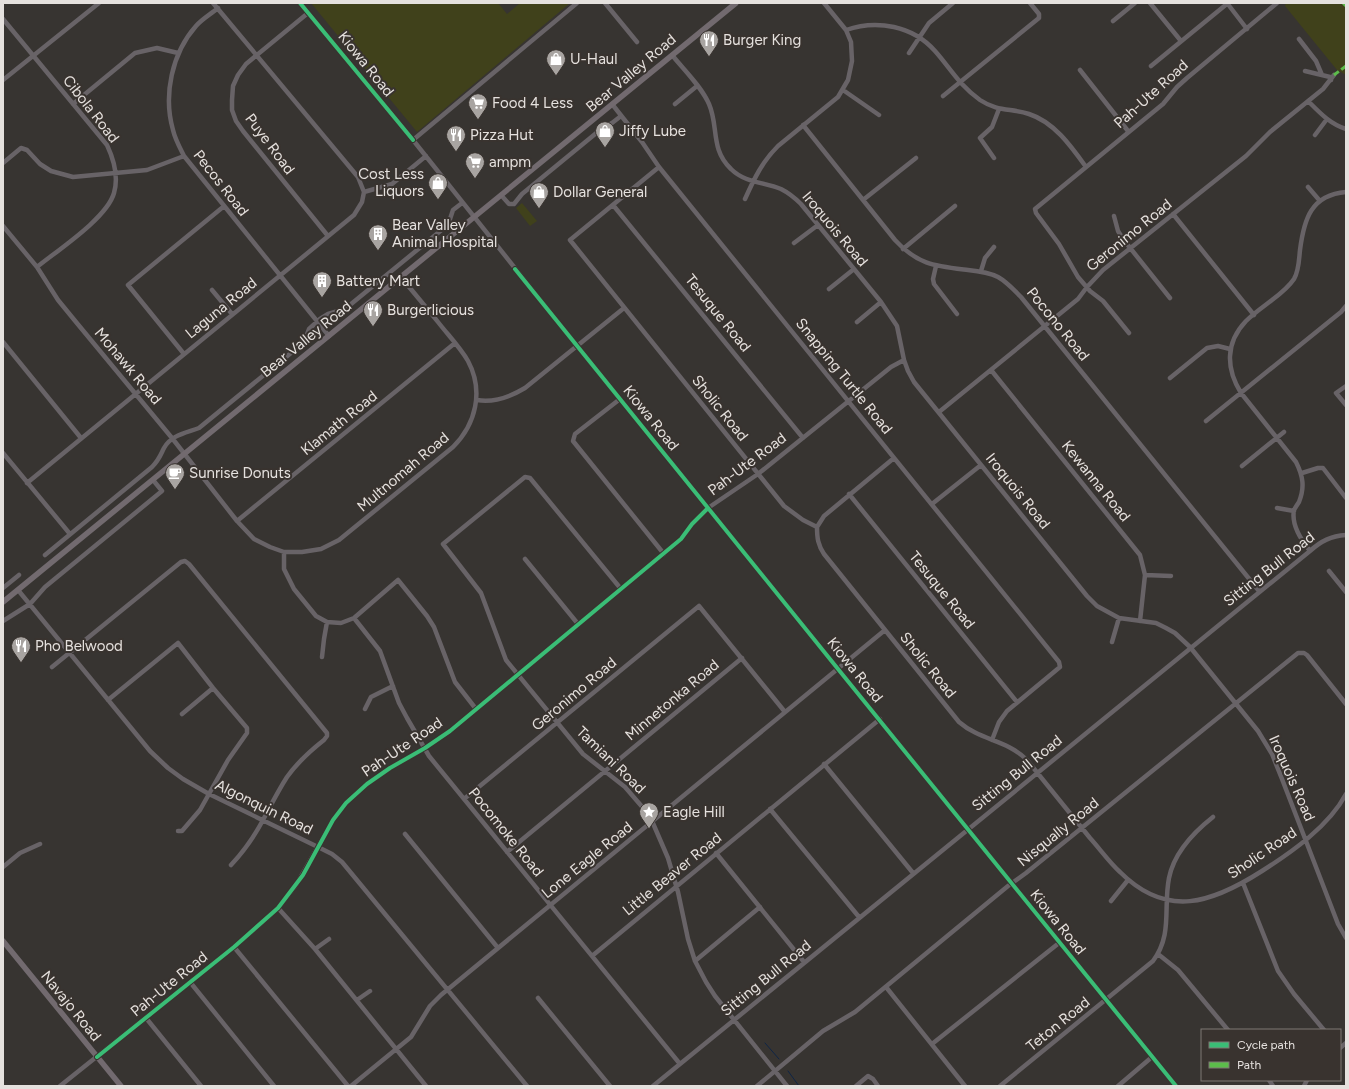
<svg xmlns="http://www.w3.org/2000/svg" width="1349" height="1089" font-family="Figtree,sans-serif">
<rect width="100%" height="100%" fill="#373431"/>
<!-- green -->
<path fill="#40411b" d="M311 3H498L507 14 520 3H570L417 132Z
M1286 3H1346V75L1337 70 1285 6Z
M522 203 537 221 530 226 516 208Z"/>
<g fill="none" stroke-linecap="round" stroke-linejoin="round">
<!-- stream -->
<path stroke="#0f2546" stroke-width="1" d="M765 1043 779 1059
M788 1071 799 1086"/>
<!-- minor -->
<path stroke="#686367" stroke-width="4.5" d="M213 3 358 177 364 192
M300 3 413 140 577 346 1176 1086
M605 3 637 42
M1150 3 1181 41
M1227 3 1247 29
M218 8C211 14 202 19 196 26 172 53 163 95 173 130 175 139 180 148 184 156L329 336
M308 13 246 64 238 75 233 86 232 100V110L236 121 243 131 328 236
M3 19 107 145C114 160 119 176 114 193 107 218 58 250 37 267
M1113 21 1135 3
M846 30C877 19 913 26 935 51 951 69 959 85 980 100 998 112 1011 108 1029 114 1054 122 1071 146 1086 167
M1299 39 1316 61 1322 75
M909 53 929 23 953 3
M672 55C684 70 701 86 709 104 719 127 710 149 731 169 745 183 764 182 781 189 789 193 795 198 801 204L881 302 897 326 904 360 908 371 914 382 1087 596 1097 606 1119 618 1156 623 1166 628 1175 633 1190 647 1258 731 1272 754 1282 779 1338 924 1346 938
M1151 66 1228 3
M1080 70 1128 131
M1305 71 1330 77 1331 80
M3 80 99 3
M843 90 879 115
M943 96 1039 18V14L1030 3
M1308 101C1320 113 1330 124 1346 129
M73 104 135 53 157 48 178 53
M612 104 642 142 659 167 1059 662 1060 667 1007 711 999 722 992 740
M675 104 697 86
M803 125 895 240C918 265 935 266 968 270 978 271 988 272 998 277 1007 282 1014 290 1021 297L1259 591
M1315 135 1327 119
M413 140 577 3
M994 158 980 138 992 127 999 109
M3 163 21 148 27 150 40 164 51 171 73 177 147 170 184 156
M659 167 570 240 784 506 803 520 817 527C817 538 818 545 824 554L959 722C981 741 1006 739 1027 760 1048 786 1069 812 1090 838 1100 849 1109 862 1120 872 1167 919 1212 903 1262 871 1292 852 1329 826 1346 794
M1308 187 1320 201
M501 195 509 204H514L522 194 600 130 612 123 621 116
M745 199C754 179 762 162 778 146L838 97 848 80 852 61 851 42 846 30 824 3
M863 200 916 158
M613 205 803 438
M1173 214 1254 315
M1114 216 1118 231 1123 239 1170 298
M3 226 37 267 58 300 76 322 172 438 237 521 254 539 270 547 284 552H302L321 549 339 540 453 447C476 424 484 391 468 361 460 347 448 335 438 322 426 307 413 292 401 277
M794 243 818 225
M903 249 955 206
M936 266 933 279 934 284 957 314
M981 271 985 258 994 247
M829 289 854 269
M212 290 232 314
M857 322 881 302
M1129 333 1103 301 1090 291 1078 277 1059 244 1036 213 1035 209 1163 104 1177 87 1187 78 1277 3
M3 342 81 438
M184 354 128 285 223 207
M991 370 1140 555 1145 575 1140 621
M1170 378 1207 348 1218 346 1230 349
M1346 386 1336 393 1346 405
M620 399 575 434 573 441 664 554
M477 400C494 403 510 397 525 388L624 308
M939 412 1078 299 1087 287 1103 270 1246 156 1270 132 1323 89 1334 75
M1206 421 1341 312 1346 306
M3 453 70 534
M1242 466 1284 432
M1302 473 1318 468H1323L1346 498
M27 483 354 215 362 202 364 192 392 184 426 156
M849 494 1017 702
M932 504 981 465
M1277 508 1294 511
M237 521 455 343
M817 527 824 516 894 458
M1310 551C1301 540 1291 525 1294 510 1295 508 1297 505 1299 502 1305 487 1303 476 1296 462L1241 393C1226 369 1225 343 1246 321 1254 313 1263 307 1272 300 1280 294 1288 288 1294 279 1299 271 1299 259 1300 250 1304 219 1311 195 1346 192
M284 552V569L294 589 316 616 327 622 341 623 354 618 398 580 427 616 434 627 455 682 476 709
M45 555 152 467C159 460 160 456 164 448 171 435 186 433 199 428L302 344 306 337 309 329 320 319 328 314 345 309 444 228 450 219 453 210 462 203
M525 559 578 624
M1329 571 1346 592
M1145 575 1171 576
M3 588 19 575
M621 589 530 478 525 477 443 544 481 593 506 660 583 754 625 787 644 809 652 821 668 858 678 892 688 939 695 961 706 982 715 996 787 1086
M18 590 150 751 168 768 183 779 209 794 318 847 332 854 342 862 527 1086
M354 618 380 651 399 703 407 718 429 756 680 1064
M3 621 30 604 45 587 162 491 153 480
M1112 642 1119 618
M322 657 324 639 327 622
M52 667 181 562 185 561 189 564 327 733V736L324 740C310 751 297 763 287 777 278 791 271 805 263 820 254 837 244 851 231 865
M108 700 178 643 213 688 247 728V733L228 760 200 810 182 831H178
M365 709 371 697 393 686
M182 714 213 688
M824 764 913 873
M464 799 699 606 785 712
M770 809 859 917
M405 834 498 948
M507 852 742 658
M716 853 804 962
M3 867 20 853 40 844
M1243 883 1278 971 1294 994 1324 1030
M1111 901 1128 880
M278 908 315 949 426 1086
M234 947 348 1086
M315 949 329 939
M1158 954 1178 970 1228 1030
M592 956 880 719
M695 961 760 907
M190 982 274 1086
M886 987 965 1086
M538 998 610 1086
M357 1000 370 991
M146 1018 201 1086
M932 1044 1059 943
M1340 1048 1346 1043
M1269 1080 1273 1086
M60 1086 234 947 266 919 278 908 296 885 333 820 346 803 367 784 390 768 425 748 450 731 681 539 692 524 708 508 758 474 891 367 904 360
M351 1086 411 1037 430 1006 441 995 885 630
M653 1086 1310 551C1321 541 1331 536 1346 535
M757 1086 823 1031 855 1012 1008 886 1026 873 1298 653H1304L1307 655 1346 704
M856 1086 868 1076 873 1079 878 1086
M1000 1086 1153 961C1173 934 1163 908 1169 878 1174 853 1194 832 1213 817
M1118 1086 1152 1057
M1304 1086 1307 1080"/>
<!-- major -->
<path stroke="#726a6f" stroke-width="5.5" d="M3 602 736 3
M3 941 121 1086"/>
<!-- quiet -->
<path stroke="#5cbc4b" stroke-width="3" stroke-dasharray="6 3" stroke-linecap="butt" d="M1343 3 1346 6
M1334 75 1346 66"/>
<defs>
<path id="cycleway" d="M300 3 413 140
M515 269 838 669 1176 1086
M97 1057 234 947 278 908 303 875 333 820 346 803 367 784 390 768 425 748 450 731 681 539 692 524 708 508"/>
</defs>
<!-- cycleway casing -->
<use href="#cycleway" stroke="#39332f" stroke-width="6"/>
<!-- cycleway -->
<use href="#cycleway" stroke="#3abd76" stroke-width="4"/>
</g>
<!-- icons -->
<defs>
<symbol id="restaurant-pin" viewBox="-11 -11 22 30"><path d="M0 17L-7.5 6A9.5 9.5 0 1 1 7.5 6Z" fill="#a8a4a1" stroke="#39332f"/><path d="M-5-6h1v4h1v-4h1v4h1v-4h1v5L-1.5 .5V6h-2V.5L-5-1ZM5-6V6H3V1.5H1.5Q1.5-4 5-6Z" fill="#fff"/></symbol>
<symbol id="shop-pin" viewBox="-11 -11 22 30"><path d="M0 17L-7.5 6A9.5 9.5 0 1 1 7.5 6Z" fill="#a8a4a1" stroke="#39332f"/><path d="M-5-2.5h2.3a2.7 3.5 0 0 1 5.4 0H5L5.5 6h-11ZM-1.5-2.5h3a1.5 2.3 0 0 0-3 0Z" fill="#fff"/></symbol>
<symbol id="supermarket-pin" viewBox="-11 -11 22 30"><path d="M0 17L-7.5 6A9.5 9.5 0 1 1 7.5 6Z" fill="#a8a4a1" stroke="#39332f"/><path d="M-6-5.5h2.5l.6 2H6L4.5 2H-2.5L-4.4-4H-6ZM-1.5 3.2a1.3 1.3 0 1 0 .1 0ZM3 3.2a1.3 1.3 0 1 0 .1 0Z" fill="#fff"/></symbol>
<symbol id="building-pin" viewBox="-11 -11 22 30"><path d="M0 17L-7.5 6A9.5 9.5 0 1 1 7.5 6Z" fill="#a8a4a1" stroke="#39332f"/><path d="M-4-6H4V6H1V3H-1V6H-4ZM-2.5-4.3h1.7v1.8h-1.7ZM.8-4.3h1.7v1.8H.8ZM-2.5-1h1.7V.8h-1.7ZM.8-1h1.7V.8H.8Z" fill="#fff"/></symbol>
<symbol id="cafe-pin" viewBox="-11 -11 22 30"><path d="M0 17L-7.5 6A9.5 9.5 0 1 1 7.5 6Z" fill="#a8a4a1" stroke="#39332f"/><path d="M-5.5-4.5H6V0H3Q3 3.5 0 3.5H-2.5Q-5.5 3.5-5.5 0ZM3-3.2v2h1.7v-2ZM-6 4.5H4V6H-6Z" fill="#fff"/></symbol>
<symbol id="sight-pin" viewBox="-11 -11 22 30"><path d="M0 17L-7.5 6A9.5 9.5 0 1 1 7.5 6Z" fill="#a8a4a1" stroke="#39332f"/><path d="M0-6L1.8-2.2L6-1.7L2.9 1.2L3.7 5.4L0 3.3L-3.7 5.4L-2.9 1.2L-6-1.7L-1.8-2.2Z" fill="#fff"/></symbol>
</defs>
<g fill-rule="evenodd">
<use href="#restaurant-pin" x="698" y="29" width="22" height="30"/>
<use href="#shop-pin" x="545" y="48" width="22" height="30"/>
<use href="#supermarket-pin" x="467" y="92" width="22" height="30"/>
<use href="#shop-pin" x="594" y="120" width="22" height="30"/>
<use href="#restaurant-pin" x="445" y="124" width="22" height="30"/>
<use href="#supermarket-pin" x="464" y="151" width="22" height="30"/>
<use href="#shop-pin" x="427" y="172" width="22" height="30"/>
<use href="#shop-pin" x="528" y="181" width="22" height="30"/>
<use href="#building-pin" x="367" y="223" width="22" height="30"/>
<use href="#building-pin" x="311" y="270" width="22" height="30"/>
<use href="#restaurant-pin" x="362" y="299" width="22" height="30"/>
<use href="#cafe-pin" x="164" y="462" width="22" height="30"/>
<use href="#restaurant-pin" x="10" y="635" width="22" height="30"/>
<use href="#sight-pin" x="638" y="801" width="22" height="30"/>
</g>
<g text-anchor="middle" stroke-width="4" stroke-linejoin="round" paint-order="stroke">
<!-- poi labels -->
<g font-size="15" fill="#e5e1de" stroke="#39332f" text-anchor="start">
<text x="723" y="45">Burger King</text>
<text x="570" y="64">U-Haul</text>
<text x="492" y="108">Food 4 Less</text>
<text x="619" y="136">Jiffy Lube</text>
<text x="470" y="140">Pizza Hut</text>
<text x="489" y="167">ampm</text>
<text x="424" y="179" text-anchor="end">Cost Less<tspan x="424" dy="17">Liquors</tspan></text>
<text x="553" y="197">Dollar General</text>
<text x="392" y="230">Bear Valley<tspan x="392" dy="17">Animal Hospital</tspan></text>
<text x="336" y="286">Battery Mart</text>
<text x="387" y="315">Burgerlicious</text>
<text x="189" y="478">Sunrise Donuts</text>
<text x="35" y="651">Pho Belwood</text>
<text x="663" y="817">Eagle Hill</text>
</g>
<!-- street labels -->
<g font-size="15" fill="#e5e1de" stroke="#39332f">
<text transform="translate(366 64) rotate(51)" y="5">Kiowa Road</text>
<text transform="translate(631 73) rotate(-40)" y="5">Bear Valley Road</text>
<text transform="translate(1151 94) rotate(-42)" y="5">Pah-Ute Road</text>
<text transform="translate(91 109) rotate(52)" y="5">Cibola Road</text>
<text transform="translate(270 144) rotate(53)" y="5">Puye Road</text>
<text transform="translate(221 183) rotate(52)" y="5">Pecos Road</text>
<text transform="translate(835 229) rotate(50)" y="5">Iroquois Road</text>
<text transform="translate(1129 235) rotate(-39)" y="5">Geronimo Road</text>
<text transform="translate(221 308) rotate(-39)" y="5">Laguna Road</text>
<text transform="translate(718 313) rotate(51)" y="5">Tesuque Road</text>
<text transform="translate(1058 324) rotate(51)" y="5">Pocono Road</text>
<text transform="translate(306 339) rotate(-39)" y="5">Bear Valley Road</text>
<text transform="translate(128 366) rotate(50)" y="5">Mohawk Road</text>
<text transform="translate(844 376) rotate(51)" y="5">Snapping Turtle Road</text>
<text transform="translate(720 408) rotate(51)" y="5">Sholic Road</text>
<text transform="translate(651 418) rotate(51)" y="5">Kiowa Road</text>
<text transform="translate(339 423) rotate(-39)" y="5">Klamath Road</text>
<text transform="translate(747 464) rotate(-37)" y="5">Pah-Ute Road</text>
<text transform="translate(403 472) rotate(-40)" y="5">Multnomah Road</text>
<text transform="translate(1096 481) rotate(51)" y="5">Kewanna Road</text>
<text transform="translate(1018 491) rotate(51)" y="5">Iroquois Road</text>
<text transform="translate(1269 569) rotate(-38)" y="5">Sitting Bull Road</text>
<text transform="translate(942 590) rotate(51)" y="5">Tesuque Road</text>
<text transform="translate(928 665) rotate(51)" y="5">Sholic Road</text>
<text transform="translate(855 670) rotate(51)" y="5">Kiowa Road</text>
<text transform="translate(574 694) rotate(-40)" y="5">Geronimo Road</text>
<text transform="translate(672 700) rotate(-40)" y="5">Minnetonka Road</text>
<text transform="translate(402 747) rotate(-34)" y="5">Pah-Ute Road</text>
<text transform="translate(611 760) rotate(44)" y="5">Tamiani Road</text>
<text transform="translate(1017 773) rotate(-39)" y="5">Sitting Bull Road</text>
<text transform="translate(1292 778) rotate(66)" y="5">Iroquois Road</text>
<text transform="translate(264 807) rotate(26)" y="5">Algonquin Road</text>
<text transform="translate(506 832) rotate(51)" y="5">Pocomoke Road</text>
<text transform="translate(1058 832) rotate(-39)" y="5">Nisqually Road</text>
<text transform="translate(1262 853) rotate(-34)" y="5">Sholic Road</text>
<text transform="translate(587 860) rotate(-39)" y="5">Lone Eagle Road</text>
<text transform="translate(672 874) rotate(-39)" y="5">Little Beaver Road</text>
<text transform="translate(1058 922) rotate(51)" y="5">Kiowa Road</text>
<text transform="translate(766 978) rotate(-39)" y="5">Sitting Bull Road</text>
<text transform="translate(169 984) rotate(-39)" y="5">Pah-Ute Road</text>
<text transform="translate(71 1006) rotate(51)" y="5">Navajo Road</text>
<text transform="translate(1058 1024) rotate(-39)" y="5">Teton Road</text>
</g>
</g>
<!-- border -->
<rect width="1349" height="1089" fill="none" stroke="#e5e1de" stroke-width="8"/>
<!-- legend -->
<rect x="1201" y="1029" width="140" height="52" fill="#39332f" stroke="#7e7975"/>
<rect x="1209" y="1042" width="20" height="6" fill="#3abd76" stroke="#7e7975"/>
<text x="1237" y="1049" font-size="12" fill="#e5e1de">Cycle path</text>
<rect x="1209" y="1062" width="20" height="6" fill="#5cbc4b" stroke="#7e7975"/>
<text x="1237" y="1069" font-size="12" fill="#e5e1de">Path</text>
</svg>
